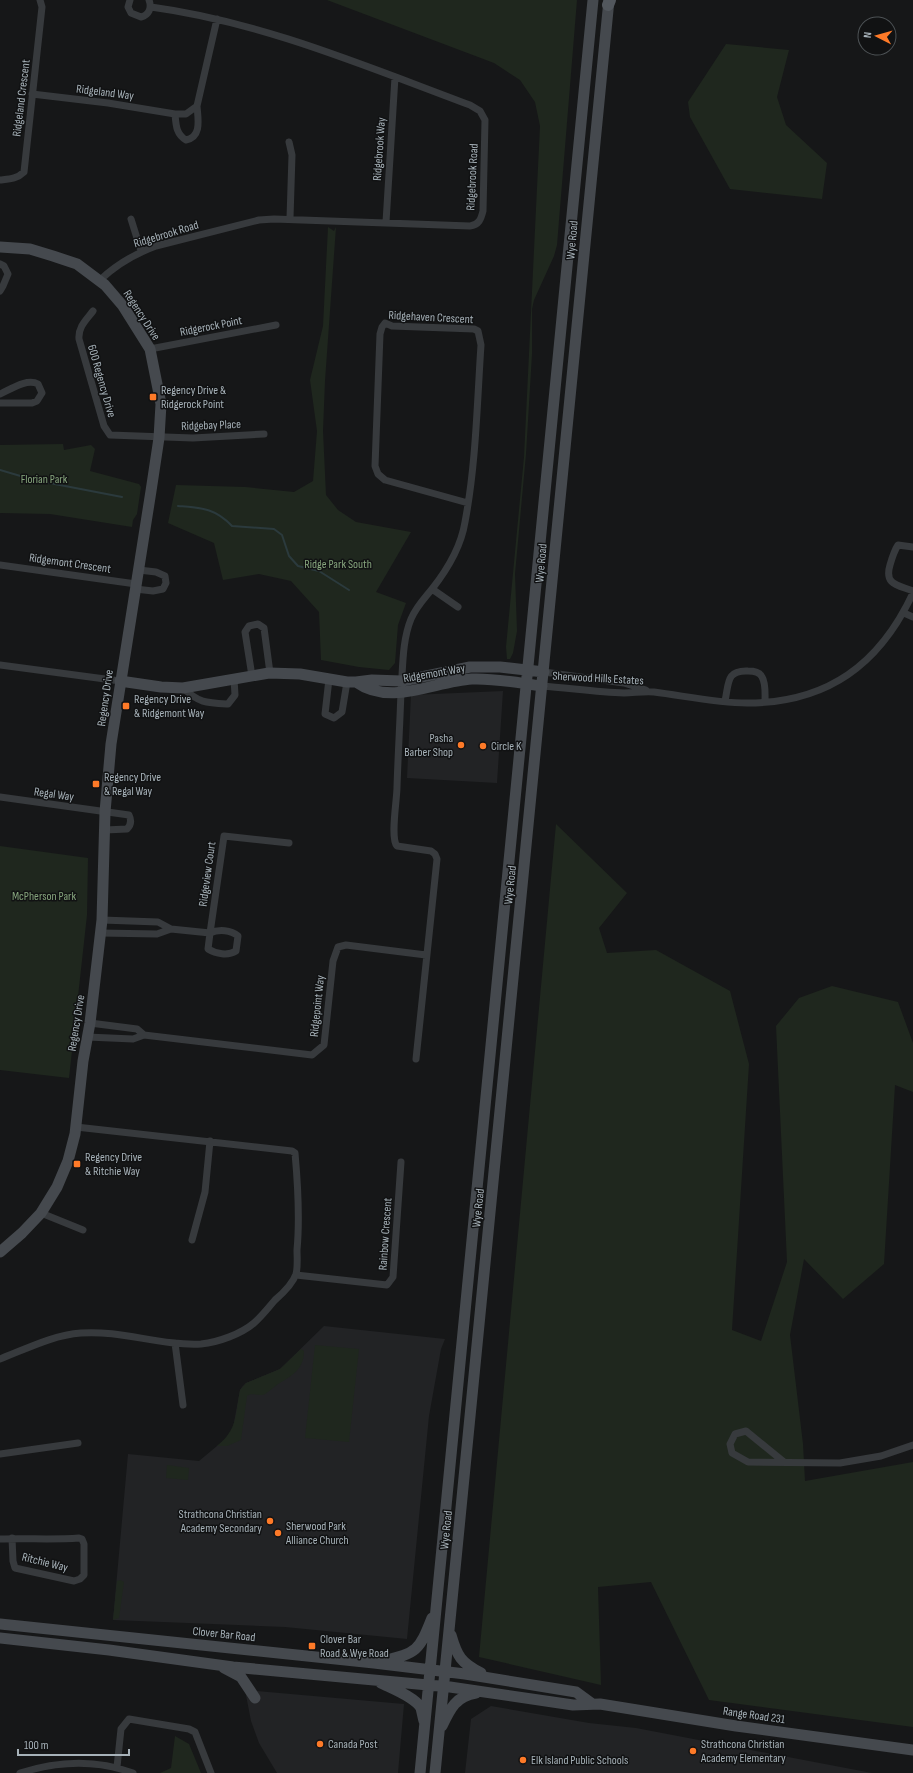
<svg xmlns="http://www.w3.org/2000/svg" width="913" height="1773" font-family="'Sofia Sans Condensed',sans-serif">
<rect width="100%" height="100%" fill="#161718"/>
<!-- built -->
<path fill="#222325" d="M503 691 497 783 407 778 411 695Z
M324 1326 445 1339 441 1349 429 1416 407 1639 285 1627 113 1620 128 1454 199 1461 229 1436 233 1428 240 1390 242 1387 246 1383 280 1369Z
M245 1690 404 1704 398 1773H277L259 1743 251 1721Z
M491 1706 589 1723 636 1728 872 1773H465L471 1719Z"/>
<!-- green -->
<path fill="#1f271e" d="M327 0H577L557 245 554 256 534 300 532 309V354L526 454 515 574 517 631 513 653 510 659H507L506 647 524 457 540 126 535 102 520 80 494 63Z
M726 44 789 50 777 97 786 125 827 163 822 199 730 189 690 117 688 102Z
M328 227 334 231 336 227 325 381 323 431 326 495 338 510 356 522 411 532 376 592 406 603 398 625 395 663 389 670 359 667 321 660 319 612 291 581 259 574 223 580 214 543 168 523 176 485 245 487 294 492 313 481 317 431 310 380 323 326Z
M63 444 64 450 91 445 95 449 90 471 139 484 141 487 137 514 133 520 132 527 50 514 0 513V445Z
M556 824 627 893 599 928 607 953 656 950 730 991 749 1064 732 1330 761 1341 787 1262 776 1026 799 998 832 986 898 1002 913 1043V1092L895 1085 884 1264 843 1299 804 1259 790 1335 803 1444 805 1481 913 1462V1727L709 1700 651 1582 598 1587 601 1685 479 1657Z
M0 846 88 858 87 915 69 1078 0 1070Z
M315 1345 359 1349 349 1442 305 1438Z
M301 1349 304 1351C304 1369 292 1376 278 1384 274 1387 270 1391 265 1394 260 1397 253 1392 247 1396L241 1440 227 1446H217C238 1429 235 1415 240 1390L246 1383 280 1369Z
M167 1465 189 1468 188 1480 166 1478Z
M120 1580 124 1582 119 1618 113 1620 117 1581Z
M175 1736 189 1744 201 1773H160L171 1768Z"/>
<g fill="none" stroke-linecap="round" stroke-linejoin="round">
<!-- stream -->
<path stroke="#2b3a3d" stroke-width="2" d="M0 470 34 480 122 497
M178 506C202 508 215 508 232 526L274 529 282 535 289 556 298 566 319 571 349 590"/>
<!-- street -->
<path stroke="#373a3d" stroke-width="7" d="M130 0 128 7 131 13 141 17C149 15 152 8 149 0
M32 94 108 103 175 114H186L197 106 217 19
M175 114C176 125 176 134 186 140 202 137 198 119 197 106
M289 142 292 155 290 218
M0 180C9 179 17 179 24 172L42 7 40 0
M131 219 141 251
M386 222 395 77
M0 264 4 266 8 274 3 286 0 291
M100 280C117 264 134 254 156 246L259 220 274 219 470 226C479 225 481 219 483 211L485 120 480 111 470 105C365 66 262 22 151 7
M93 311C86 320 78 327 79 339L104 426 110 435 193 438 264 434
M150 349 276 325
M0 394C11 389 27 378 38 384L42 393 37 401 32 403H0
M913 547 898 545C894 551 892 558 890 565 884 585 898 585 913 591
M0 565 136 584
M135 589 153 591 163 589 166 583 165 576 156 572 139 570
M432 589 458 607
M904 613 913 617
M0 665 120 681
M544 672 624 683 646 690
M252 676 245 632 249 626 258 624 264 628 270 673
M329 679 325 714 334 718 342 712 347 682
M542 686C569 688 597 692 624 693 634 693 644 691 654 692 685 696 717 703 747 703 828 703 880 664 913 593
M183 688C199 703 206 703 228 704L235 695 234 679
M725 701C729 683 726 670 748 671 754 671 760 672 762 677 766 683 765 695 765 702
M0 797 129 815C132 821 131 825 127 829L105 830
M102 920 158 922 171 929 210 933C219 929 231 930 238 936L236 951C228 956 216 954 208 949L210 933 224 836 289 843
M101 933 157 934 171 929
M90 1023 137 1029 144 1035
M87 1037 133 1039 144 1035 312 1055 324 1045 333 961 338 947 346 945 426 955
M416 1059 437 859 435 854 431 851 397 846C390 838 397 800 397 787 398 755 400 723 401 691 403 667 402 641 411 619 416 607 424 599 432 589 447 570 461 547 465 522 476 464 477 404 481 345L478 331 474 329 392 326 385 323 382 327 380 334 375 466 378 474 385 480 468 503
M41 1213 83 1230
M192 1240 205 1192 210 1141
M296 1275 387 1285 393 1277 401 1162
M175 1343 183 1405
M0 1359C26 1349 53 1335 81 1333 121 1330 161 1346 201 1344 219 1342 241 1334 254 1323 262 1316 268 1308 275 1300 282 1294 293 1283 296 1274 298 1267 297 1257 297 1250 300 1218 298 1186 295 1153L292 1151 76 1127
M0 1454 78 1443
M784 1462 746 1431 735 1434 730 1444 732 1453 748 1462 840 1463 881 1456 913 1445
M0 1539C27 1538 52 1540 79 1538L82 1539 84 1544V1575L80 1579 74 1581 15 1568 13 1561 12 1538
M117 1767 121 1729 129 1719 189 1729 195 1732 211 1773
M20 1773C57 1761 96 1759 133 1773"/>
<!-- secondary -->
<path stroke="#45494e" stroke-width="11" d="M0 247 30 249 53 256 77 264 105 285 123 306 150 349 161 404 159 438 151 491 111 744 105 812 102 920 90 1023 83 1061 75 1134 68 1161 57 1187 41 1213 22 1233 0 1252
M120 681 161 687 183 688 269 673 300 674 347 682H356L372 680 402 681 470 667H500L544 672
M356 682C391 707 435 681 472 679 495 678 519 683 542 686
M0 1624 374 1663 465 1674 576 1692 591 1703
M451 1635C457 1656 461 1663 481 1673
M0 1638 109 1650 233 1667 450 1687 573 1705 600 1704 736 1726 913 1750
M383 1661C417 1653 419 1651 432 1618
M224 1668 241 1677 255 1698
M381 1683C391 1688 415 1697 421 1708 422 1712 423 1717 424 1721
M442 1726C450 1709 456 1696 476 1693
M420 1773 593 0
M435 1773 609 0"/>
<!-- primary -->
<path stroke="#52575d" stroke-width="12" d="M608 5 610 0"/>
</g>
<!-- markers -->
<g fill="#fe7a28" stroke="#111213" stroke-width="1.5">
<rect x="149" y="393" width="8" height="8" rx="2"/>
<rect x="122" y="702" width="8" height="8" rx="2"/>
<circle cx="461" cy="745" r="4"/>
<circle cx="483" cy="746" r="4"/>
<rect x="92" y="780" width="8" height="8" rx="2"/>
<rect x="73" y="1160" width="8" height="8" rx="2"/>
<circle cx="270" cy="1521" r="4"/>
<circle cx="278" cy="1533" r="4"/>
<rect x="308" y="1642" width="8" height="8" rx="2"/>
<circle cx="320" cy="1744" r="4"/>
<circle cx="693" cy="1751" r="4"/>
<circle cx="523" cy="1760" r="4"/>
</g>
<g text-anchor="middle" stroke-width="3" stroke-linejoin="round" paint-order="stroke">
<!-- street labels -->
<g font-size="12" fill="#a7b2b9" stroke="#111213">
<text transform="translate(105 92) rotate(7)" y="4">Ridgeland Way</text>
<text transform="translate(21 98) rotate(-83)" y="4">Ridgeland Crescent</text>
<text transform="translate(379 149) rotate(-86)" y="4">Ridgebrook Way</text>
<text transform="translate(472 177) rotate(-87)" y="4">Ridgebrook Road</text>
<text transform="translate(166 234) rotate(-17)" y="4">Ridgebrook Road</text>
<text transform="translate(572 240) rotate(-85)" y="4">Wye Road</text>
<text transform="translate(142 315) rotate(57)" y="4">Regency Drive</text>
<text transform="translate(431 317) rotate(3)" y="4">Ridgehaven Crescent</text>
<text transform="translate(211 326) rotate(-11)" y="4">Ridgerock Point</text>
<text transform="translate(102 381) rotate(74)" y="4">600 Regency Drive</text>
<text transform="translate(211 425) rotate(-2)" y="4">Ridgebay Place</text>
<text transform="translate(70 563) rotate(8)" y="4">Ridgemont Crescent</text>
<text transform="translate(541 563) rotate(-85)" y="4">Wye Road</text>
<text transform="translate(434 673) rotate(-10)" y="4">Ridgemont Way</text>
<text transform="translate(598 678) rotate(3)" y="4">Sherwood Hills Estates</text>
<text transform="translate(105 698) rotate(-82)" y="4">Regency Drive</text>
<text transform="translate(54 794) rotate(8)" y="4">Regal Way</text>
<text transform="translate(207 874) rotate(-82)" y="4">Ridgeview Court</text>
<text transform="translate(510 885) rotate(-84)" y="4">Wye Road</text>
<text transform="translate(317 1006) rotate(-84)" y="4">Ridgepoint Way</text>
<text transform="translate(76 1023) rotate(-81)" y="4">Regency Drive</text>
<text transform="translate(478 1208) rotate(-84)" y="4">Wye Road</text>
<text transform="translate(385 1234) rotate(-86)" y="4">Rainbow Crescent</text>
<text transform="translate(446 1530) rotate(-84)" y="4">Wye Road</text>
<text transform="translate(45 1562) rotate(14)" y="4">Ritchie Way</text>
<text transform="translate(224 1634) rotate(6)" y="4">Clover Bar Road</text>
<text transform="translate(754 1715) rotate(8)" y="4">Range Road 231</text>
</g>
<!-- poi labels -->
<g font-size="12" fill="#a7b2b9" stroke="#111213" text-anchor="start">
<text x="161" y="394">Regency Drive &amp;<tspan x="161" dy="14">Ridgerock Point</tspan></text>
<text x="134" y="703">Regency Drive<tspan x="134" dy="14">&amp; Ridgemont Way</tspan></text>
<text x="453" y="742" text-anchor="end">Pasha<tspan x="453" dy="14">Barber Shop</tspan></text>
<text x="491" y="750">Circle K</text>
<text x="104" y="781">Regency Drive<tspan x="104" dy="14">&amp; Regal Way</tspan></text>
<text x="85" y="1161">Regency Drive<tspan x="85" dy="14">&amp; Ritchie Way</tspan></text>
<text x="262" y="1518" text-anchor="end">Strathcona Christian<tspan x="262" dy="14">Academy Secondary</tspan></text>
<text x="286" y="1530">Sherwood Park<tspan x="286" dy="14">Alliance Church</tspan></text>
<text x="320" y="1643">Clover Bar<tspan x="320" dy="14">Road &amp; Wye Road</tspan></text>
<text x="328" y="1748">Canada Post</text>
<text x="701" y="1748">Strathcona Christian<tspan x="701" dy="14">Academy Elementary</tspan></text>
<text x="531" y="1764">Elk Island Public Schools</text>
</g>
<!-- park labels -->
<g font-size="12" fill="#86a57d" stroke="#111213">
<text x="44" y="483">Florian Park</text>
<text x="338" y="568">Ridge Park South</text>
<text x="44" y="900">McPherson Park</text>
</g>
</g>
<!-- north arrow -->
<g transform="translate(877 36) rotate(276)"><circle r="19" fill="#111213" stroke="#4d5255"/>
<path d="M0-3L7 15L0 10L-7 15Z" fill="#fe7a28"/>
<text y="-6" font-size="11" font-weight="bold" text-anchor="middle" fill="#a7b2b9">N</text>
</g>
<!-- scale -->
<path d="M18 1749v6h111v-6" fill="none" stroke="#a7b2b9" stroke-width="2"/>
<text x="24" y="1749" font-size="12" fill="#a7b2b9" stroke="#111213" stroke-width="3" paint-order="stroke">100 m</text>
</svg>
